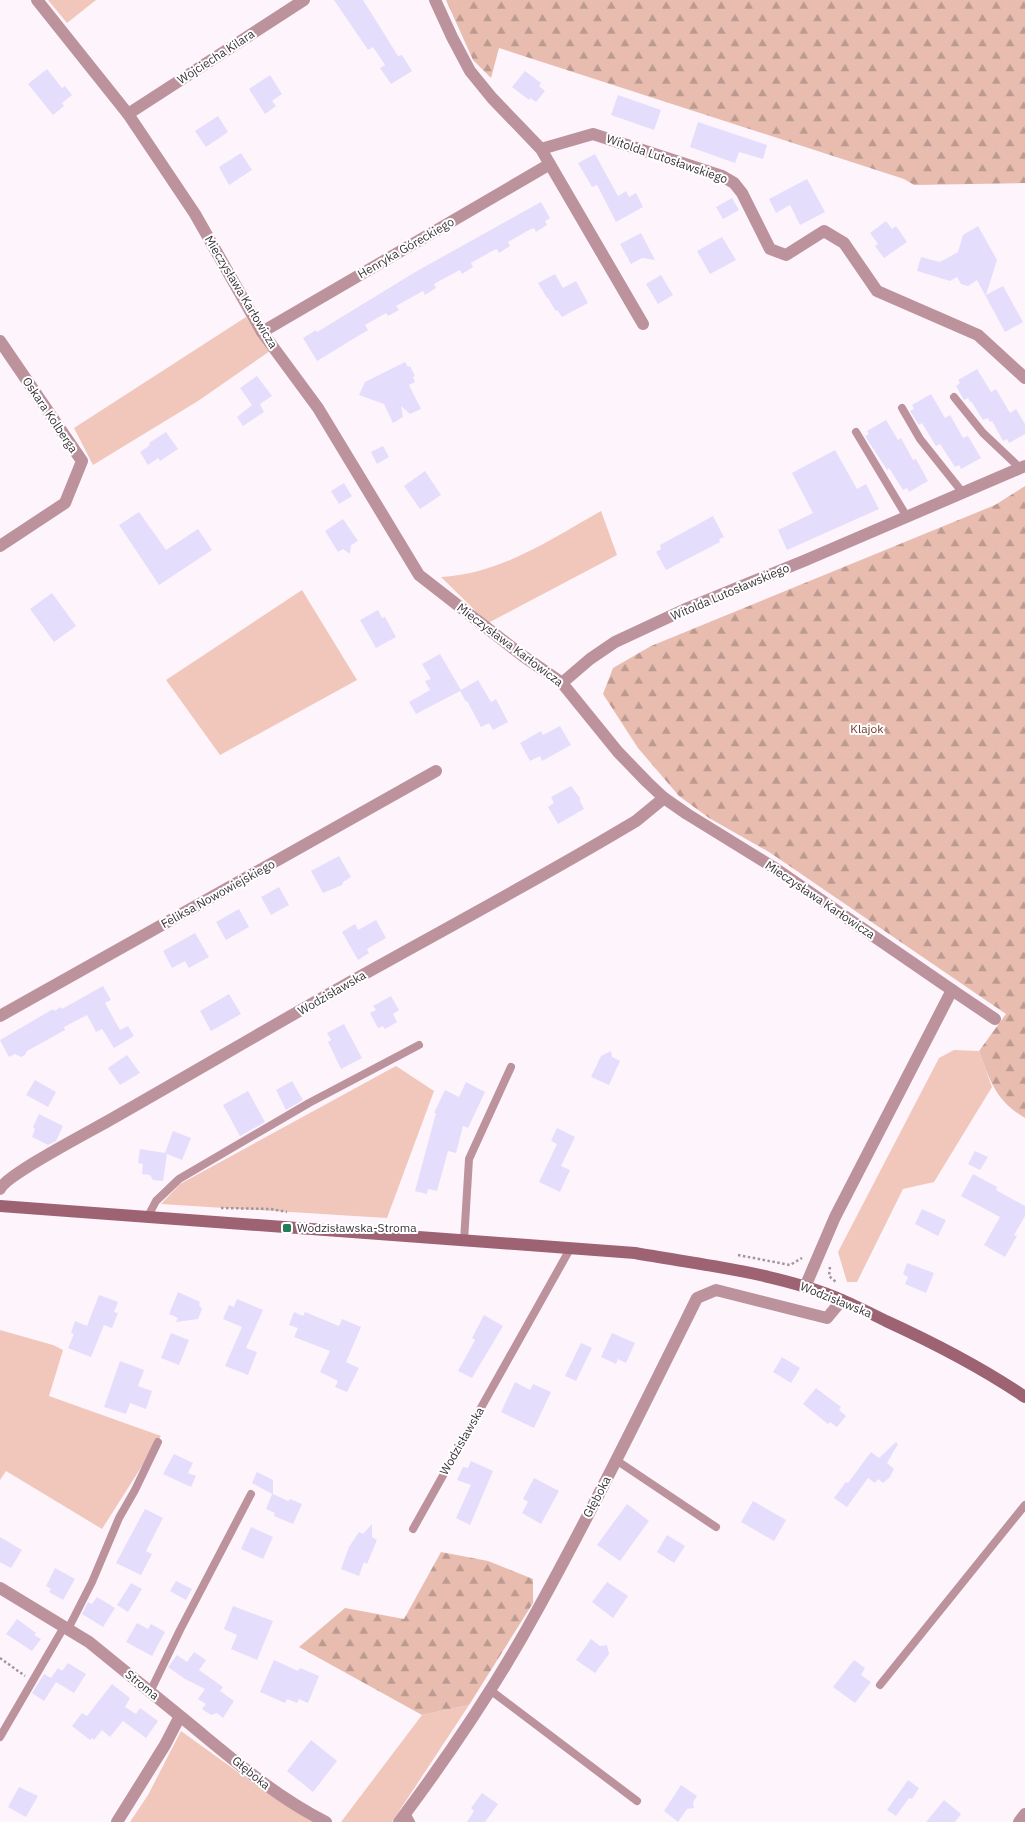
<svg xmlns="http://www.w3.org/2000/svg" width="1025" height="1822" font-family="'IBM Plex Sans',sans-serif">
<defs>
<pattern id="forest-firs" width="22" height="20" patternUnits="userSpaceOnUse" patternTransform="scale(1.25)"><rect width="22" height="20" fill="#e8bdb0"/><path d="M5 1l3.5 6h-7zM16 11l3.5 6h-7z" fill="#bd9a90"/></pattern>
</defs>
<rect width="100%" height="100%" fill="#fef4fc"/>
<!-- grass -->
<path fill="#f1c7bb" d="M48 0H96L67 23Z
M246 317 270 351 198 401 93 465 74 428Z
M601 511 617 555 488 623 441 577C501 574 551 539 601 511Z
M302 590 357 680 220 755 166 680Z
M954 1050 979 1051 992 1087 934 1182 903 1189 857 1282H847L838 1252 939 1058Z
M396 1066 434 1091 387 1218 161 1204 180 1184Z
M0 1330 53 1345 63 1350 49 1396 161 1436 102 1529 6 1471 0 1480Z
M469 1705 392 1822H341L422 1715Z
M181 1731 267 1793 314 1822H130L148 1795Z"/>
<!-- forest -->
<path fill="url(#forest-firs)" d="M446 0H1025V183L914 185 904 179 499 48 491 78 473 60Z
M1025 486V1118C996 1101 990 1081 979 1051L1006 1014 769 852 709 818 679 796 638 748 603 694 613 668 651 646 995 505Z
M441 1552 488 1561 533 1579V1603L469 1705 422 1715 299 1647 345 1608 404 1619Z"/>
<!-- building -->
<path fill="#e4defc" d="M334 0H363L398 56 402 55 412 71 391 84 380 68 385 65 373 47 368 50Z
M47 69 62 88 65 86 72 95 62 103 64 106 53 115 28 84Z
M525 71 541 83 539 86 545 91 536 102 530 98 529 100 512 87Z
M270 75 282 94 272 101 276 106 265 114 249 89Z
M618 95 661 110 654 130 611 115Z
M218 116 228 132 206 147 195 131Z
M698 122 767 145 763 159 739 152 735 163 690 147Z
M241 153 252 170 229 185 219 167Z
M595 154 618 196 626 191 629 197 636 193 643 207 616 222 597 185 592 187 578 163Z
M807 179 825 212 800 225 790 205 776 213 769 199Z
M732 198 739 210 723 219 716 207Z
M541 202 550 218 545 221 547 225 536 232 534 228 529 230 508 242 510 246 499 253 497 249 492 251 471 263 473 267 462 274 460 270 456 272 434 284 436 288 425 295 423 291 396 306 399 310 388 316 386 313 365 325 368 330 317 361 303 338 316 330 317 332 417 271Z
M886 221 892 229 896 226 907 242 884 258 875 246 878 244 870 233Z
M978 226 997 260 986 295 1003 286 1023 322 1005 332 977 280 968 286 961 284 957 277 950 281 917 271 921 257 940 262 958 252 963 235Z
M641 233 655 260 642 258 631 264 620 244Z
M722 237 736 260 710 274 697 251Z
M555 274 563 288 576 281 588 303 562 317 558 311 555 310 548 298H547L538 283Z
M661 275 673 295 658 304 646 284Z
M405 362 408 367 410 366 415 376 413 377 415 382 409 385 421 409 410 414 401 406 403 417 393 423 384 404 359 395 365 382Z
M977 369 991 392 996 389 1010 413 1016 409 1025 424V434L1009 443 1007 439 1003 441 992 421 990 422 988 418 983 420 971 401 970 402 968 398 964 400 956 386 960 383 958 380Z
M257 376 272 396 260 404 264 412 243 426 237 417 252 405 240 388Z
M931 394 945 418 950 415 963 438 968 436 981 458 961 469 959 465 955 467 940 444 936 446 922 423 919 425 910 411 914 409 912 405Z
M886 420 898 440 901 438 913 460 916 459 928 481 909 492 907 488 903 490 889 468 887 470 865 436 869 434 867 431Z
M166 432 178 449 160 461 158 458 148 465 140 452 150 445 149 443Z
M383 446 389 457 377 464 371 452Z
M835 450 857 489 866 484 879 509 787 550 778 530 813 513 792 473Z
M425 471 441 495 420 509 404 486Z
M344 483 352 496 339 504 331 491Z
M139 512 166 550 198 529 212 550 159 585 119 525Z
M713 516 724 537 719 539 720 542 666 570 656 552 661 549 660 545Z
M343 519 358 541 351 545 350 554 343 549 338 552 325 531Z
M52 593 76 626 54 642 30 609Z
M378 610 382 618 385 617 396 637 376 648 360 620Z
M440 654 461 690 478 680 491 702 496 699 508 722 493 730 489 723 481 727 467 701 466 702 460 691 416 714 409 702 430 690 425 681 431 679 422 664Z
M560 726 571 745 542 761 540 756 530 761 520 743 541 731 543 735Z
M571 786 580 798V801L584 809 558 824 548 807 554 803 551 797Z
M339 856 351 877 343 882 342 885 323 893 311 871Z
M279 887 289 905 271 915 261 897Z
M239 909 249 927 226 940 216 922Z
M376 920 386 938 367 949 369 953 358 960 342 932 355 924 358 930Z
M195 933 209 957 189 968 185 961 172 968 163 951Z
M103 986 111 1000 105 1003 120 1030 128 1026 134 1036 114 1048 102 1029 96 1032 87 1015 64 1027 65 1030 27 1051 25 1055 21 1057 15 1054 9 1057 0 1040 53 1009 54 1011 61 1007 62 1009Z
M229 994 241 1014 211 1031 200 1011Z
M391 996 399 1010 393 1014 397 1022 385 1029 383 1026 378 1028 370 1013 376 1010 373 1006Z
M344 1024 362 1058 341 1069 328 1042 331 1040 327 1033Z
M611 1051 612 1057 620 1061 609 1085 591 1077 601 1056Z
M127 1055 140 1073 120 1085 108 1068Z
M35 1080 56 1092 48 1107 26 1095Z
M292 1081 303 1100 286 1110 276 1090Z
M466 1082 485 1092 468 1128 463 1126 456 1153 448 1151 437 1191 428 1189 427 1194 415 1191 436 1113H434L445 1090 459 1097Z
M248 1091 265 1122 240 1136 223 1105Z
M39 1114 63 1126 56 1141 48 1145 32 1137 35 1129 33 1127Z
M557 1128 575 1137 561 1166 570 1170 560 1192 539 1182 557 1144 551 1141Z
M173 1131 191 1138 182 1160 167 1154 163 1181 153 1180 150 1175 142 1174 143 1164 138 1163 140 1149 165 1153Z
M975 1151 988 1157 980 1170 968 1164Z
M973 1174 997 1187 996 1190 1025 1206V1216L1014 1235 1017 1236 1005 1257 984 1245 1000 1217 961 1196Z
M922 1209 946 1220 938 1236 915 1224Z
M907 1263 934 1273 926 1293 905 1284 908 1277 903 1274Z
M178 1292 200 1302 199 1305 202 1309 198 1319 176 1322 178 1318 169 1314Z
M99 1295 118 1302 114 1312 118 1313 112 1328 104 1325 91 1357 68 1348 74 1334 71 1333 75 1321 87 1326Z
M237 1299 263 1310 246 1348 257 1352 248 1375 225 1366 242 1327 223 1319 229 1305 234 1307Z
M294 1312 303 1316 305 1312 339 1326 342 1319 361 1327 346 1362 359 1368 347 1392 335 1387 338 1381 320 1372 330 1351 294 1337 298 1328 289 1325Z
M484 1315 503 1326 472 1378 458 1371 475 1340 472 1338Z
M171 1333 189 1340 179 1365 161 1358Z
M612 1333 635 1343 626 1363 618 1359 616 1364 601 1357Z
M581 1343 592 1348 576 1381 565 1376Z
M782 1357 800 1368 791 1383 773 1372Z
M120 1361 144 1370 138 1386 152 1391 146 1409 130 1403 126 1414 104 1407Z
M515 1382 530 1390 533 1384 551 1392 534 1428 501 1412Z
M816 1388 841 1407 839 1410 846 1416 837 1427 830 1422 828 1424 803 1404Z
M896 1442 898 1444 887 1463 894 1469 890 1477 883 1483 878 1479 875 1483 868 1478 847 1507 834 1498 846 1482 848 1483 871 1452 879 1458Z
M174 1454 193 1463 188 1473 196 1476 191 1487 163 1474Z
M471 1461 493 1471 470 1525 456 1518 471 1485 457 1480 463 1467 468 1468Z
M257 1472 273 1480V1494L288 1501 290 1499 302 1504 293 1524 274 1516 275 1513 266 1509 272 1494 252 1483Z
M534 1478 559 1491 541 1524 522 1513 528 1502 523 1499Z
M753 1501 786 1520 774 1541 741 1522Z
M627 1504 649 1521 620 1561 597 1545Z
M145 1509 163 1518 146 1551 152 1554 141 1575 116 1563Z
M372 1524V1537L377 1540 367 1564 364 1562 359 1576 341 1569 349 1547 359 1532 363 1534Z
M251 1527 273 1537 263 1559 241 1549Z
M667 1535 685 1546 674 1563 657 1552Z
M0 1537 22 1550 11 1568 0 1562Z
M55 1568 75 1579 63 1600 49 1592 51 1589 46 1586Z
M176 1581 192 1589 186 1600 170 1591Z
M607 1582 628 1596 613 1618 592 1602Z
M131 1583 142 1589 128 1612 117 1605Z
M97 1597 115 1608 103 1627 82 1614 88 1602 92 1604Z
M233 1606 273 1621 257 1660 231 1649 237 1635 224 1629Z
M17 1619 36 1633 34 1635 41 1639 32 1651 6 1634Z
M137 1623 148 1629 151 1624 165 1632 152 1656 126 1642Z
M591 1639 600 1646 607 1645 609 1654 595 1673 576 1660Z
M194 1652 206 1660 199 1670 223 1687 220 1691 234 1701 223 1718 217 1713 211 1715 202 1709 206 1704 198 1699 205 1689 185 1679 168 1667 177 1655 187 1662Z
M274 1660 298 1671 300 1668 319 1676 308 1703 299 1699 297 1703 287 1699 285 1703 260 1692Z
M854 1660 865 1668 861 1675 871 1682 855 1703 833 1687Z
M68 1663 86 1674 74 1693 56 1682 44 1701 32 1693 44 1674 51 1678 58 1668 62 1671Z
M112 1684 130 1698 125 1707 136 1714 140 1708 158 1721 146 1738 123 1721 110 1737 102 1730 94 1740 92 1738 90 1740 72 1726 82 1713 87 1716Z
M311 1740 337 1761 313 1792 287 1771Z
M908 1780 919 1788 912 1799 909 1798 896 1816 887 1810Z
M681 1785 697 1796 693 1802 694 1808 687 1809 678 1822 664 1811Z
M19 1787 38 1796 26 1817 8 1807Z
M482 1793 498 1804 485 1822H467L474 1811 471 1808Z
M944 1800 961 1814 955 1822H926Z"/>
<g fill="none" stroke-linecap="round" stroke-linejoin="round">
<!-- path -->
<path stroke="#9f979e" stroke-width="2.5" stroke-dasharray="2.5 2.5" stroke-linecap="butt" d="M221 1208 271 1209 287 1212
M738 1255 790 1265 802 1258
M830 1267 829 1276 836 1282
M0 1658 25 1676"/>
<!-- service -->
<path stroke="#bc939d" stroke-width="8" d="M954 397 983 433 1020 468
M902 408 920 439 963 493
M856 432 907 517
M147 1218 156 1201 179 1179 309 1103 419 1045
M464 1241 469 1159 511 1067
M616 1460 716 1527
M413 1529 570 1249
M68 1629 92 1582 119 1518 135 1490 158 1442
M880 1685 1025 1505
M490 1690 637 1801
M150 1692 180 1630 251 1494
M0 1737 64 1627
M406 1813 411 1822"/>
<!-- minor -->
<path stroke="#bc939d" stroke-width="12" d="M435 0 452 37 470 71 492 98 541 149 643 324
M128 114 304 0
M541 149 593 134 722 176 734 183 742 193 770 249 786 255 824 231 844 243 877 291 978 335 1025 378
M262 332 550 164
M0 341 82 461 65 503 0 546
M562 683 590 659 615 642 688 608 806 560 1025 466
M952 990 995 1019
M0 1016 436 771
M0 1189C6 1175 89 1132 108 1121 198 1070 287 1017 377 967 456 923 536 880 614 834L636 821 664 798
M0 1588 89 1642 180 1716 165 1745 117 1822
M180 1716C227 1754 272 1795 326 1822
M399 1822C450 1754 499 1681 539 1607 595 1505 646 1401 697 1298L716 1290 827 1318 842 1300
M1019 1822 1025 1814"/>
<!-- tertiary -->
<path stroke="#bc939d" stroke-width="12" d="M37 0 128 114 195 214 262 332 318 408 419 575 523 656 562 683 618 752 647 782 664 798 687 814 773 867 952 990 835 1217 805 1287"/>
<!-- secondary -->
<path stroke="#9d6372" stroke-width="12" d="M0 1206 635 1253C691 1263 751 1270 806 1287 834 1295 860 1308 886 1321 934 1343 981 1367 1025 1397"/>
</g>
<!-- markers -->
<rect fill="#218058" stroke="#fff" stroke-width="2" x="282" y="1223" width="10" height="10" rx="2.5"/>
<g text-anchor="middle" stroke-width="4" stroke-linejoin="round" paint-order="stroke">
<!-- street labels -->
<g font-size="12" fill="#393338" stroke="#fff">
<text transform="translate(216 57) rotate(-33)" y="4">Wojciecha Kilara</text>
<text transform="translate(667 159) rotate(19)" y="4">Witolda Lutosławskiego</text>
<text transform="translate(406 248) rotate(-30)" y="4">Henryka Góreckiego</text>
<text transform="translate(241 292) rotate(59)" y="4">Mieczysława Karłowicza</text>
<text transform="translate(50 415) rotate(56)" y="4">Oskara Kolberga</text>
<text transform="translate(730 592) rotate(-23)" y="4">Witolda Lutosławskiego</text>
<text transform="translate(510 645) rotate(37)" y="4">Mieczysława Karłowicza</text>
<text transform="translate(218 894) rotate(-29)" y="4">Feliksa Nowowiejskiego</text>
<text transform="translate(820 900) rotate(34)" y="4">Mieczysława Karłowicza</text>
<text transform="translate(332 993) rotate(-30)" y="4">Wodzisławska</text>
<text transform="translate(836 1300) rotate(22)" y="4">Wodzisławska</text>
<text transform="translate(462 1441) rotate(-60)" y="4">Wodzisławska</text>
<text transform="translate(597 1497) rotate(-62)" y="4">Głęboka</text>
<text transform="translate(142 1685) rotate(39)" y="4">Stroma</text>
<text transform="translate(251 1773) rotate(39)" y="4">Głęboka</text>
</g>
<!-- park labels -->
<g font-size="12" fill="#713a2a" stroke="#fff">
<text x="867" y="733">Klajok</text>
</g>
<!-- poi labels -->
<g font-size="12" fill="#393338" stroke="#fff" text-anchor="start">
<text x="297" y="1232">Wodzisławska-Stroma</text>
</g>
</g>
</svg>
